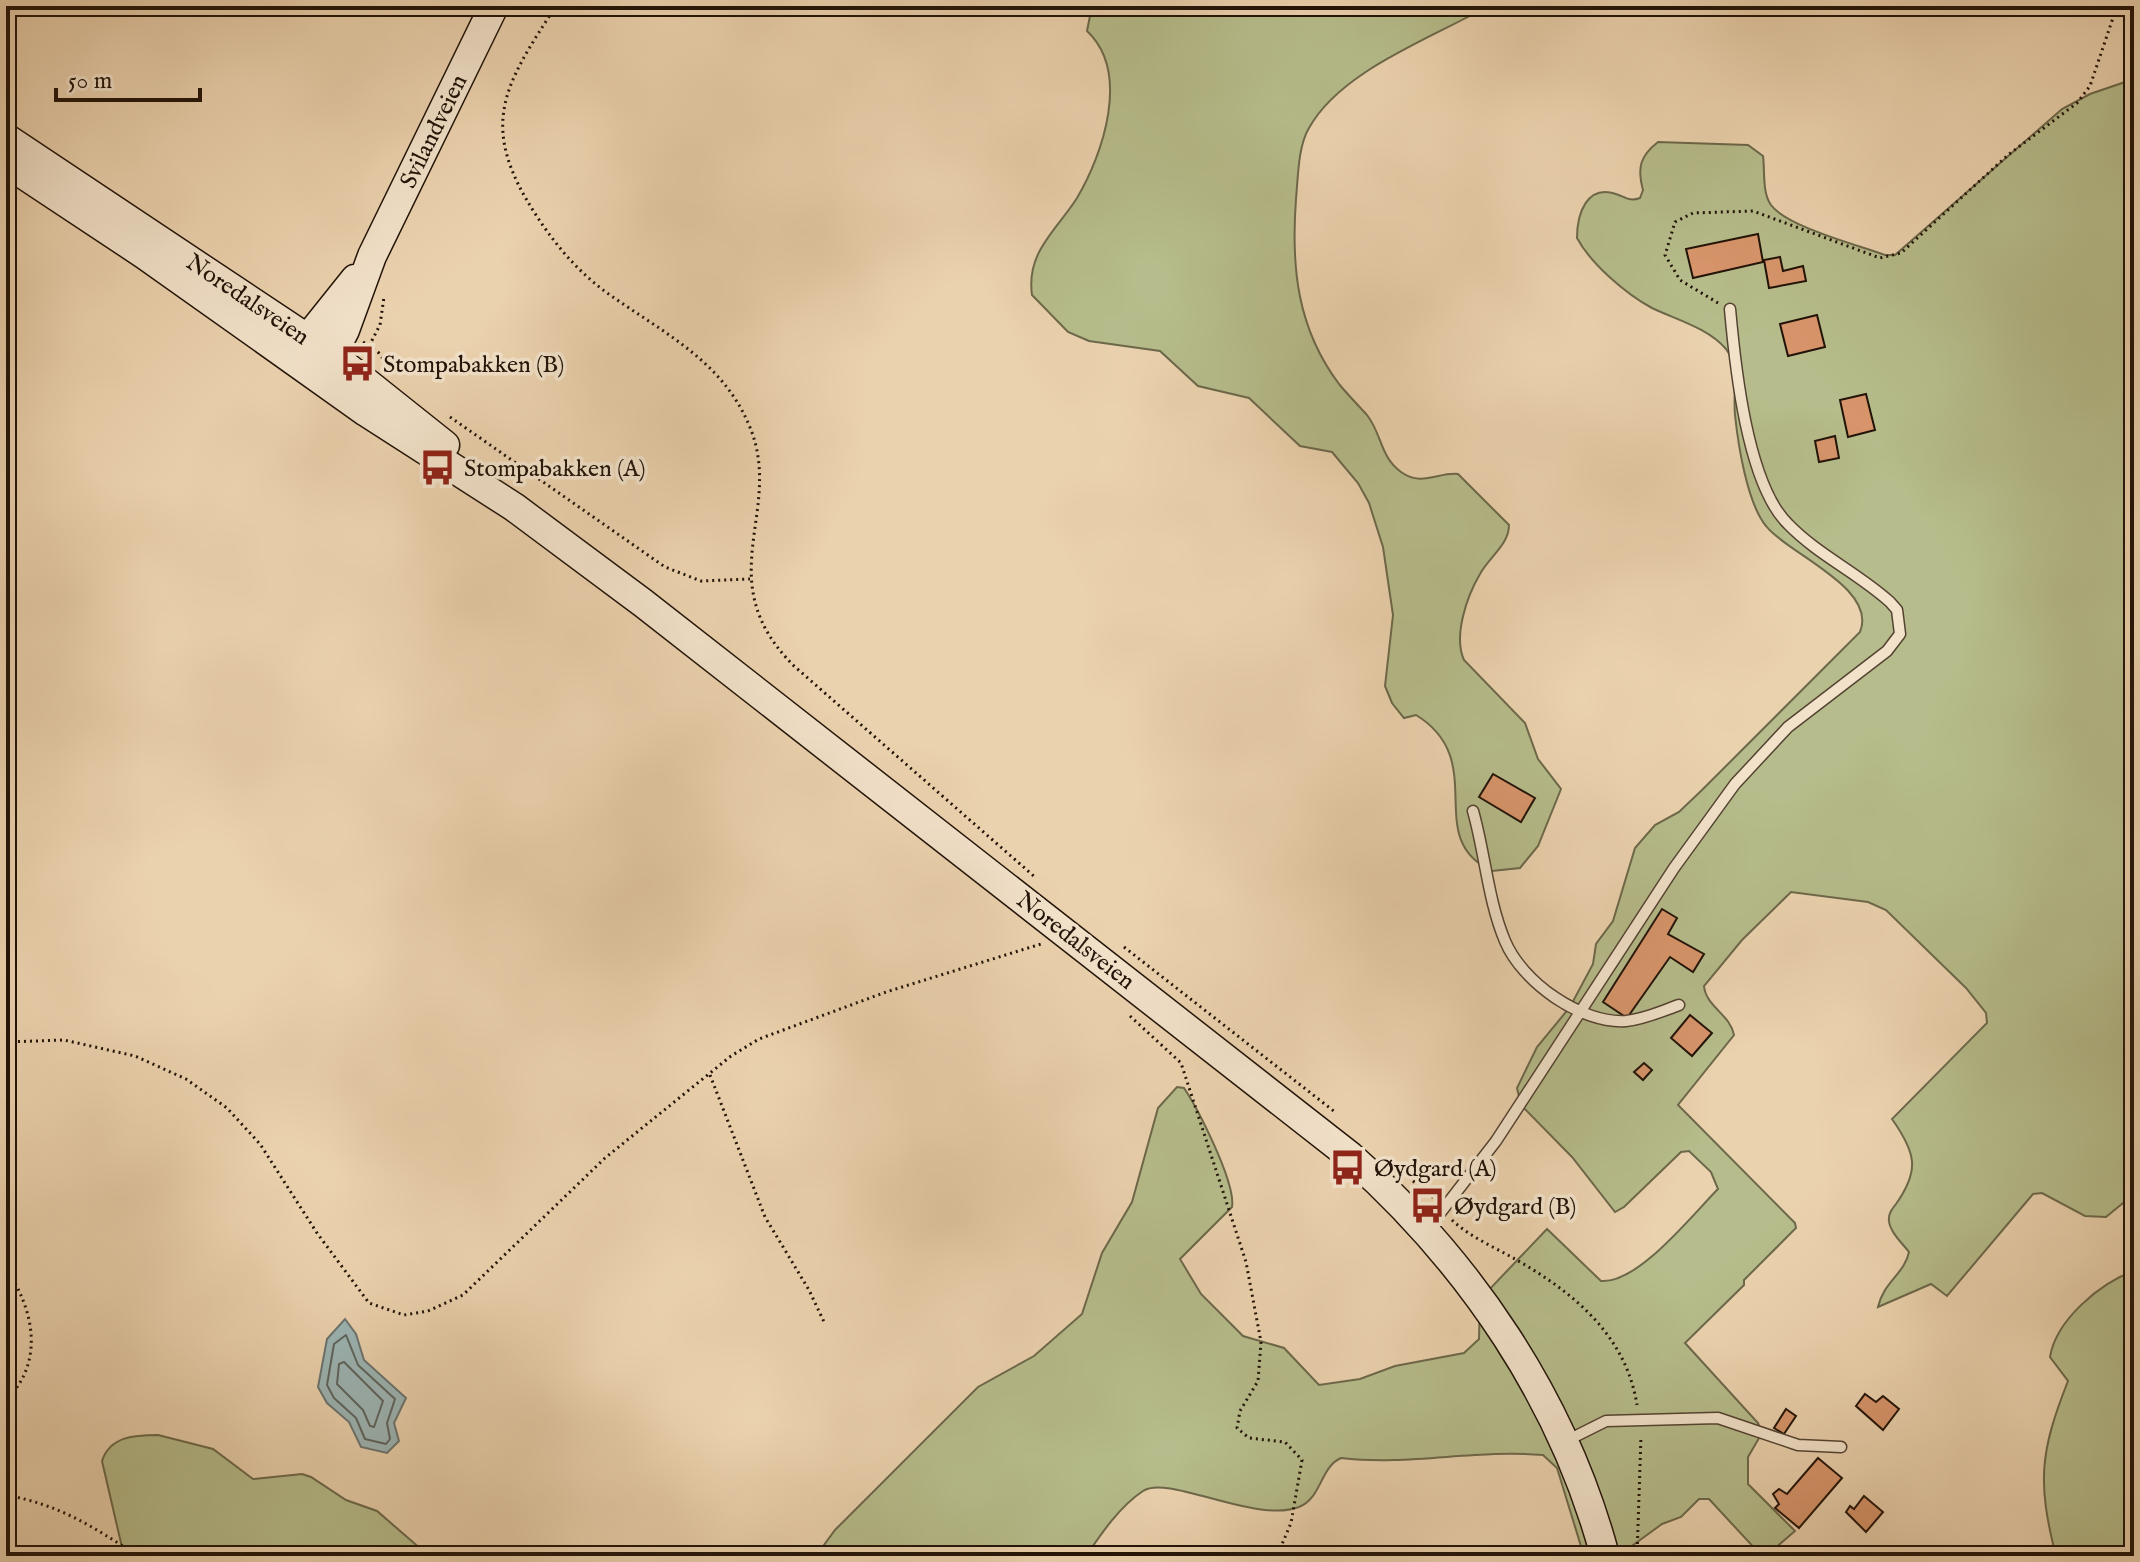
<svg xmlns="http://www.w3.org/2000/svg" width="2140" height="1562" font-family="'IM FELL English',serif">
<rect width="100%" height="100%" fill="#ebd2ae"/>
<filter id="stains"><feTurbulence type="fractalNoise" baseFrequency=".0025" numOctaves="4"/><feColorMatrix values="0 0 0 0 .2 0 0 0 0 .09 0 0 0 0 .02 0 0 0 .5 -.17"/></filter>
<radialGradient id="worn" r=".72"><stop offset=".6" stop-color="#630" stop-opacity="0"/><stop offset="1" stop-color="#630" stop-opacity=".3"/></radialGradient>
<!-- green -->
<path fill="#b6bc8b" stroke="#6c684a" stroke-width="2" d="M1092 6H1488C1433 38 1341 70 1309 128 1298 146 1298 178 1296 199 1291 267 1297 328 1339 384 1348 395 1358 405 1367 415 1382 434 1380 457 1401 472 1422 487 1438 472 1458 474L1509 525C1509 545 1489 557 1480 574 1467 596 1453 636 1464 660L1525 723 1538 759 1561 789 1538 846 1520 868 1492 871C1421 838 1491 761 1416 715L1404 718 1392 703 1385 686 1393 615 1383 547 1369 503 1358 483 1332 452 1300 446 1249 398 1198 386 1160 351 1089 341 1068 332 1032 295C1026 252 1056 231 1077 198 1103 154 1131 72 1087 31Z
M2134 79V1194L2106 1217 2085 1216 2042 1193 2033 1194 1947 1296 1931 1284 1878 1307C1883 1283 1905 1273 1909 1252 1902 1243 1890 1232 1889 1221 1888 1214 1892 1209 1896 1204 1920 1170 1916 1153 1892 1119L1987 1023 1986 1013 1966 988 1886 910 1868 902 1791 892 1742 940 1704 986C1706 1007 1730 1014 1734 1035L1678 1105 1795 1223 1796 1228 1744 1280V1285L1685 1343 1758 1423 1762 1433 1748 1457V1484L1795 1531 1767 1555 1758 1552 1709 1499H1699L1681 1517 1662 1524 1618 1556H1584L1557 1468 1543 1455C1476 1449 1409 1466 1341 1458 1320 1467 1322 1498 1299 1507 1255 1524 1168 1474 1143 1491 1120 1506 1101 1534 1086 1556H816L835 1530 978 1387 1034 1356 1082 1314 1102 1253 1132 1202 1158 1108 1177 1087 1184 1088C1198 1109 1236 1183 1232 1207L1180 1259 1201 1294 1243 1336 1284 1348 1319 1385 1360 1379 1395 1366 1464 1353 1479 1339 1480 1302 1485 1294 1547 1229 1601 1281C1638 1284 1692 1215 1718 1189L1711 1172 1689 1151 1681 1152 1624 1207 1615 1212 1572 1157 1521 1105 1517 1088 1537 1047 1570 1007 1593 964 1596 944 1613 921 1635 848 1655 825 1679 812 1702 790 1860 632C1878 588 1788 554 1766 526 1747 503 1738 444 1735 415 1733 395 1739 366 1726 349 1708 328 1677 320 1652 308 1626 294 1591 264 1577 238 1577 215 1586 184 1616 194 1626 197 1629 202 1640 198L1643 190C1637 168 1640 156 1658 142L1748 145 1763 156C1765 170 1762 193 1771 205 1787 227 1858 245 1885 255H1895L2062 109 2090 94Z
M2134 1271V1556H2056C2037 1482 2040 1452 2068 1381L2050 1357C2056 1320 2100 1283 2134 1271Z
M158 1435 213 1449 253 1479 302 1474 311 1477 346 1500 377 1511 429 1556H124L102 1461C110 1436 135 1435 158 1435Z"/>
<!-- water -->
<path fill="#9cb5b5" stroke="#6b7470" stroke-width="2" d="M345 1319 356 1334 364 1360 406 1398 394 1423 399 1441 387 1453 361 1447 349 1422 327 1403 318 1387 327 1339Z"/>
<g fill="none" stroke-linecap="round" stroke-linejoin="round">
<!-- shore -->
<path stroke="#5e645e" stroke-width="2" d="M346 1335 358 1365 395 1399 387 1423 390 1439 386 1444 365 1439 356 1418 334 1398 327 1385 334 1344Z
M344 1362 383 1401 374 1427 370 1426 363 1410 337 1384 339 1364Z"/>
</g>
<!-- building -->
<path fill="#d8956b" stroke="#211308" stroke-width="2" d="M1758 234 1763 262 1693 278 1686 249Z
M1780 257 1783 271 1803 266 1806 281 1769 288 1764 260Z
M1817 315 1825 347 1788 356 1780 324Z
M1866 394 1875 430 1848 437 1840 400Z
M1835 436 1839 458 1819 462 1815 441Z
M1493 774 1535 798 1521 822 1479 797Z
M1662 909 1677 918 1668 934 1704 954 1693 972 1670 957 1627 1018 1603 1002Z
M1690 1015 1712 1033 1692 1056 1671 1038Z
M1644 1063 1652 1070 1643 1080 1634 1072Z
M1865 1394 1876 1402 1883 1396 1899 1409 1883 1430 1856 1406Z
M1786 1409 1796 1416 1784 1434 1774 1428Z
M1818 1458 1842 1478 1799 1528 1775 1508 1779 1504 1773 1494 1779 1489 1787 1494Z
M1864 1496 1883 1512 1866 1532 1846 1512 1850 1506 1854 1509Z"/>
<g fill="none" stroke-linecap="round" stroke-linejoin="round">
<defs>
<path id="service" d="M1473 811C1485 853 1488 901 1505 941 1522 982 1581 1024 1626 1021 1645 1019 1662 1011 1679 1005
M1427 1230 1496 1141 1674 868 1735 784 1788 727 1887 651 1900 634 1897 610 1890 602C1858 573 1818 555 1788 524 1747 484 1735 365 1730 309
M1566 1441 1606 1421 1718 1418 1798 1445 1841 1447"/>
<path id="secondary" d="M6 138 332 355 445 445
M6 163 145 255 366 412 514 507 643 603 1350 1156C1470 1263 1563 1399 1605 1556
M307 357V339L355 279
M316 363 332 355 345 330 372 256 494 6"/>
</defs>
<!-- service casing -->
<use href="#service" stroke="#544332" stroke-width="13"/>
<!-- secondary casing -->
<use href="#secondary" stroke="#211308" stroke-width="31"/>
<!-- path -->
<path stroke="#211308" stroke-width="3" stroke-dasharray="2 4" stroke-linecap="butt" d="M556 6C503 87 478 126 536 215 556 246 580 274 610 295 664 333 722 361 749 425 786 511 707 579 794 666L1036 878
M1718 303 1680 280 1665 255 1675 222 1693 213 1753 211 1880 258 1901 253 2008 155 2077 103 2090 86 2117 6
M363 342 378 352 391 370
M369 346 380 325 384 297
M450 417 665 567 701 581 750 579
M1124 947 1335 1112
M1130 1016 1181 1063 1246 1262 1261 1342 1258 1381 1240 1411 1237 1428 1249 1438 1285 1442 1302 1460 1291 1523 1277 1556
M6 1042 64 1040 135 1056 186 1079 227 1108 260 1144 317 1233 369 1303 404 1315 428 1311 463 1295 605 1158 731 1056 759 1039 886 992 1041 944
M710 1075 765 1217 809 1290 825 1324
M1413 1181 1435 1199
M1452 1220C1470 1237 1494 1247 1515 1259 1573 1292 1626 1335 1637 1405
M6 1268C34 1310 45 1362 6 1400
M6 1495C60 1505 92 1526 138 1556
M1637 1556 1641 1436"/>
<!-- service -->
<use href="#service" stroke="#f2e2ca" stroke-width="10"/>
<!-- secondary -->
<use href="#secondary" stroke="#f2e2ca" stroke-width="28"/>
</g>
<!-- icons -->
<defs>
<symbol id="bus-bare" viewBox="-9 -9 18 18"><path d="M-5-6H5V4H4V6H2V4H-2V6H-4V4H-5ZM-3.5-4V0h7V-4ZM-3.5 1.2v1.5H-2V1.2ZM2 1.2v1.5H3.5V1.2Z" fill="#8f2418" stroke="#f2e2ca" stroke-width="2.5" paint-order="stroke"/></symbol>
</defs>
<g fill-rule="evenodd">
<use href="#bus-bare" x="332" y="338" width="51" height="51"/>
<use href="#bus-bare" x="412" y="442" width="51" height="51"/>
<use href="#bus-bare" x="1322" y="1142" width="51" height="51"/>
<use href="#bus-bare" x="1402" y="1180" width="51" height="51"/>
</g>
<g text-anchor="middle" stroke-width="7" stroke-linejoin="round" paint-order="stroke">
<!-- street labels -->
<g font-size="24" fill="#211308" stroke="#f2e2ca">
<text transform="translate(433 131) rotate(-64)" y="8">Svilandveien</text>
<text transform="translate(248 299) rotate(34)" y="8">Noredalsveien</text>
<text transform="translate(1076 940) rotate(38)" y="8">Noredalsveien</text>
</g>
<!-- poi labels -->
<g font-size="24" fill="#211308" stroke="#f2e2ca" text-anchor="start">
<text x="383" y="372">Stompabakken (B)</text>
<text x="464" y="476">Stompabakken (A)</text>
<text x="1374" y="1176">Øydgard (A)</text>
<text x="1454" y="1214">Øydgard (B)</text>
</g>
</g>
<!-- margin -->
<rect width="2140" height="1562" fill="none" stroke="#ebd2ae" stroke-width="32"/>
<rect x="8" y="8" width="2124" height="1546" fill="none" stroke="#211308" stroke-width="4"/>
<rect x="16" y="16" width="2108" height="1530" fill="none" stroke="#211308" stroke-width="2"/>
<!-- scale -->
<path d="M56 88v12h144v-12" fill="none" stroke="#211308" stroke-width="4"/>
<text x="68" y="88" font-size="24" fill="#211308" stroke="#f2e2ca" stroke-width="6" paint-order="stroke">50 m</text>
<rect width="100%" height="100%" filter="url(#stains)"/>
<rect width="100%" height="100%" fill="url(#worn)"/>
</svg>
